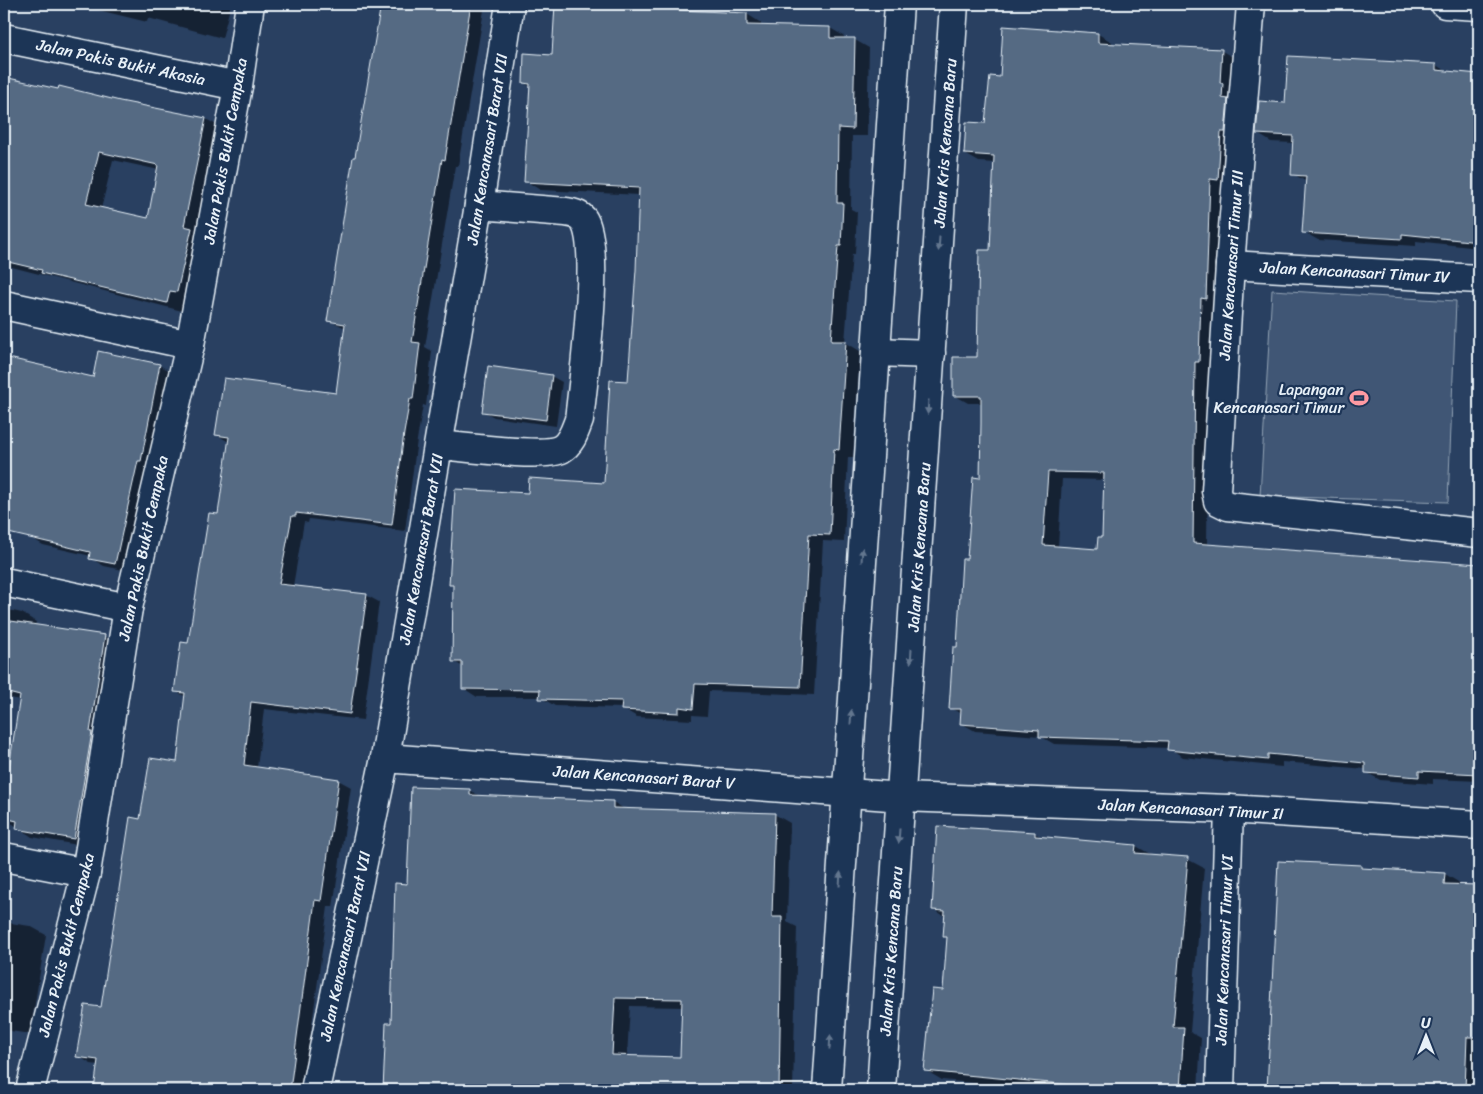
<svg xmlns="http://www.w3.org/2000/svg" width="1483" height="1094" font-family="Sriracha,sans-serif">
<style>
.garden{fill:#415774;stroke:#94a4b6}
.shadow{fill:#0007;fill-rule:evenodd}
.building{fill:#556a83;stroke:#e8f1f8;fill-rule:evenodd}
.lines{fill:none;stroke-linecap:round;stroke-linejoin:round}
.minor-casing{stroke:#e8f1f8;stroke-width:31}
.minor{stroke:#1d3557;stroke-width:28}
.oneway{fill:#64778f}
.labels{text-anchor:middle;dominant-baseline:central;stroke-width:4.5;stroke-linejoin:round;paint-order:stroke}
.street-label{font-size:16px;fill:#e8f1f8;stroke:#1d3557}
.poi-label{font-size:16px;fill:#e8f1f8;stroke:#1d3557;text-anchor:end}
</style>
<rect width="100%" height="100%" fill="#294061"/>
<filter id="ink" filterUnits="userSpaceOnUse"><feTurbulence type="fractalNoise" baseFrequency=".02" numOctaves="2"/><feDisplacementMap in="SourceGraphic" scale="10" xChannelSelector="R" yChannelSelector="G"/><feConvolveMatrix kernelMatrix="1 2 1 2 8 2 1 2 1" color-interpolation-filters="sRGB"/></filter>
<g filter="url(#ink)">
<path class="garden" d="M 1272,290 L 1456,301 L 1448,502 L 1260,496 Z"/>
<g class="shadow">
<path d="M 74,4 L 231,4 L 222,38 L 148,18 L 147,22 Z"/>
<path d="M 383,4 L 485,4 L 458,166 L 455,166 L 425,347 L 432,351 L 426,406 L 423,405 L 417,440 L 405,531 L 309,519 L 308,523 L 304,522 L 293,586 L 366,595 L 379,602 L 363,720 L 264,709 L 257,768 L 338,780 L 351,787 L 333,907 L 328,907 L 303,1090 L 95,1090 L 99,1065 L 91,1064 L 78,1056 L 102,1009 L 141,820 L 179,764 L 186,697 L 175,691 L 189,644 L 219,516 L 229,442 L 217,435 L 337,395 L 346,328 L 328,320 Z"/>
<path d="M 556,4 L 678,7 L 686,12 L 747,14 L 761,23 L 761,26 L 830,28 L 844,36 L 844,39 L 855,40 L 869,48 L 867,136 L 852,136 L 851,209 L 857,212 L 855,254 L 852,254 L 845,342 L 860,351 L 853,457 L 848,457 L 844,542 L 823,541 L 814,695 L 709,691 L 707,716 L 692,715 L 692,720 L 637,717 L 622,708 L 555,706 L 540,697 L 477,697 L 463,688 L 463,667 L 453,661 L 454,587 L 450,584 L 530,495 L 606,485 L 629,382 L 640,195 L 540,190 L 526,181 L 531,87 L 524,83 L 553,56 Z"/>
<path d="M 1098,34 L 1112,42 L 1112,45 L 1222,51 L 1236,59 L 1212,370 L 1209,370 L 1207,545 L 1408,561 L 1479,565 L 1479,781 L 1433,779 L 1433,784 L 1380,780 L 1366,772 L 1366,769 L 1282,762 L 1282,767 L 1183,757 L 1169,748 L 1054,744 L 1040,736 L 975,731 L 961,723 L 962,714 L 950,708 L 968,561 L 981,479 L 982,403 L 968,403 L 954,395 L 978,358 L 991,251 L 995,163 L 979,162 L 965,154 L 987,125 L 1001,78 ZM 1062,479 L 1105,480 L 1103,538 L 1099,550 L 1058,547 Z"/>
<path d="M 1436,65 L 1449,73 L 1479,75 L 1479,248 L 1416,241 L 1416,246 L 1318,240 L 1304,232 L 1307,182 L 1293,174 L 1294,143 L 1271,142 L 1258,134 L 1286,104 Z"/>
<path d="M 4,78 L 206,119 L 220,127 L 192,300 L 185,298 L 182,311 L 4,265 ZM 113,160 L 159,170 L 149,219 L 101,209 Z"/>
<path d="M 4,357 L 94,378 L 159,365 L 172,372 L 128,571 L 104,566 L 90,558 L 91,556 L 43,545 L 30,537 L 31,534 L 4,528 Z"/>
<path d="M 551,376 L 562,382 L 556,426 L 494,417 L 483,411 Z"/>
<path d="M 4,609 L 22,613 L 36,622 L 35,626 L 104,636 L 119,645 L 89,847 L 32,837 L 4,818 L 20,700 L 4,697 Z"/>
<path d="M 469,790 L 480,796 L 613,802 L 626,810 L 774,814 L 790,823 L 787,922 L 797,927 L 793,1090 L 384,1090 L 387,1024 L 393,1024 L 408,885 ZM 630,1006 L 683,1007 L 681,1058 L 627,1057 Z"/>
<path d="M 1035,833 L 1043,838 L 1136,846 L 1152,855 L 1187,859 L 1204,868 L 1190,1032 L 1201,1038 L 1198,1090 L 1043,1090 L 942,1080 L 925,1070 L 944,991 L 949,938 L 944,936 L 946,917 L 933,909 Z"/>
<path d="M 1279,862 L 1360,866 L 1366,869 L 1445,874 L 1460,883 L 1460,886 L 1479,887 L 1479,1090 L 1268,1090 Z"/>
<path d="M 4,922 L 30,926 L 46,935 L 30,1034 L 4,1030 Z"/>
</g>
<g class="building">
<path d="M 381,4 L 471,4 L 445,160 L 442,159 L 412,342 L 420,343 L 413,399 L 410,399 L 404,433 L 392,525 L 296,513 L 296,516 L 292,516 L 279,584 L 367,594 L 350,714 L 251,702 L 244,765 L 339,779 L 321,901 L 315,900 L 290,1090 L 94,1090 L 98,1060 L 76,1057 L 85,1005 L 101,1007 L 130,817 L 140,819 L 150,758 L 177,762 L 185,693 L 174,692 L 181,642 L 188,643 L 209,513 L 218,514 L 229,437 L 215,435 L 224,378 L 336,393 L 345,324 L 327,321 L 353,157 L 355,157 Z"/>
<path d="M 555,4 L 646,4 L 679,6 L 678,10 L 747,13 L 747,25 L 830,27 L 830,38 L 855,38 L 853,129 L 838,128 L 837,203 L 843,203 L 841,246 L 838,246 L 831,341 L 846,341 L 839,450 L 834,449 L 830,535 L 809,534 L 800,687 L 695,684 L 693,709 L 679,707 L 679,713 L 621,710 L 622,701 L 539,699 L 540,690 L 462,689 L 462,662 L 452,662 L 453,585 L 449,585 L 455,489 L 528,493 L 529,478 L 604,483 L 610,380 L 628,381 L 636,270 L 639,188 L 524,182 L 530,84 L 523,83 L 524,53 L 552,55 Z"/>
<path d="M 1003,26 L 1098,33 L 1098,43 L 1222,49 L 1220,83 L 1223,83 L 1222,98 L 1228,99 L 1225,132 L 1221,132 L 1218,180 L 1210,179 L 1206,299 L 1201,298 L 1199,362 L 1195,362 L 1193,543 L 1479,564 L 1479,774 L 1419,771 L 1419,777 L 1365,773 L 1365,763 L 1268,754 L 1268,760 L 1167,750 L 1168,741 L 1039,737 L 1039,730 L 960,724 L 961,709 L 949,709 L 953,647 L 957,647 L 962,559 L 967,559 L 973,477 L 980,478 L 981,424 L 981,396 L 953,396 L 953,357 L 977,357 L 979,250 L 990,250 L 994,156 L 964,154 L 966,122 L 985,123 L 990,76 L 1000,77 ZM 1048,472 L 1104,473 L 1102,537 L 1098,537 L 1097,549 L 1043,545 Z"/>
<path d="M 1288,56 L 1436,64 L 1436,70 L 1479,74 L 1479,242 L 1402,234 L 1402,239 L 1302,233 L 1306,176 L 1291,175 L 1293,136 L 1256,134 L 1259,101 L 1285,103 Z"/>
<path d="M 4,77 L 58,89 L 59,86 L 120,101 L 206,118 L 184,226 L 192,228 L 177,292 L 170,291 L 167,303 L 41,273 L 42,270 L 4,261 ZM 99,152 L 158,165 L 148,218 L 86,204 Z"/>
<path d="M 98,351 L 160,364 L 141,461 L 138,461 L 115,564 L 89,559 L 90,552 L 4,532 L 4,357 L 93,377 Z"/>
<path d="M 488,366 L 552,375 L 546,420 L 482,412 Z"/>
<path d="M 4,620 L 105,635 L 90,732 L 92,732 L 74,839 L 16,829 L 17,821 L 4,818 L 4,800 L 20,696 L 4,692 Z"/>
<path d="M 411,787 L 470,789 L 470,795 L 613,801 L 613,808 L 775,813 L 772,917 L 782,917 L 779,1090 L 601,1090 L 541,1087 L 541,1090 L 383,1090 L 386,1023 L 391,1023 L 395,883 L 407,884 ZM 615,998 L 682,999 L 680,1057 L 612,1055 Z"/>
<path d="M 937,826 L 1035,832 L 1035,836 L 1136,845 L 1135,853 L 1188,857 L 1173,1027 L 1184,1027 L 1180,1090 L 1092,1090 L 1092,1087 L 924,1071 L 932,989 L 943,990 L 947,937 L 943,937 L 945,911 L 932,910 Z"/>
<path d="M 1278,861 L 1361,865 L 1361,868 L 1445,873 L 1444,884 L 1479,885 L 1479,1037 L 1467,1037 L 1465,1090 L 1267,1090 Z"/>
</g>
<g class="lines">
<g class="minor-casing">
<g id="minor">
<path d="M 1251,4 L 1230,265 L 1216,491 L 1218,501 L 1228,506 L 1479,533"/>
<path d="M 1445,4 L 1479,6"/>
<path d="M 4,38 L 238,86"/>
<path d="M 1230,265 L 1479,279"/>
<path d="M 4,305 L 190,345"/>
<path d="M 876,352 L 931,354"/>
<path d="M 439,445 C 462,447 545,458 561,449 C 572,443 575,430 579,420 C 583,383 602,245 583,219 C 579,214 572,213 566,212 L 479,205"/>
<path d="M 4,582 L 128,608"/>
<path d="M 385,758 L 902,797 L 1229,809 L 1479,825"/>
<path d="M 4,857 L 86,873"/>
<path d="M 30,1090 L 86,873 L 128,608 L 190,345 L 238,86 L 250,4"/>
<path d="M 315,1090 L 385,758 L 479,205 L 510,4"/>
<path d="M 827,1090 L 899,4"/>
<path d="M 881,1090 L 954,4"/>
<path d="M 1220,1090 L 1229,809"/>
</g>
</g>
<use href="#minor" class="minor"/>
</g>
<defs><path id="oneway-solid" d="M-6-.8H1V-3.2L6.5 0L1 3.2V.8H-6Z" transform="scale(1.25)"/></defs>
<g class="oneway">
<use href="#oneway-solid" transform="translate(939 244) rotate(94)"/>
<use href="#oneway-solid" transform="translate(928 407) rotate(94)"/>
<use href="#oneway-solid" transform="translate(862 555) rotate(-86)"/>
<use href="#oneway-solid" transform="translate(911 656) rotate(94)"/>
<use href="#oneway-solid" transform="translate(851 717) rotate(-86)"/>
<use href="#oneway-solid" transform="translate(899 836) rotate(94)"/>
<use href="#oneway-solid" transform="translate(840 879) rotate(-86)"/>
<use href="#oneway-solid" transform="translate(830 1042) rotate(-86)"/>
</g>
</g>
<defs>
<g id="stadium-bare" transform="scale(1.5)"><path d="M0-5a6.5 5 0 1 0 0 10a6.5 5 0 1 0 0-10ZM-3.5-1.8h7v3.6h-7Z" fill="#ff9aa2" stroke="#1d3557" stroke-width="2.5" paint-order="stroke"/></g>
</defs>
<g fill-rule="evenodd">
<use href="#stadium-bare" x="1359" y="398"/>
</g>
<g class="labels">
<g class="street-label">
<text transform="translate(121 62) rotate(12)">Jalan Pakis Bukit Akasia</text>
<text transform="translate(945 143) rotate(-86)">Jalan Kris Kencana Baru</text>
<text transform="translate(487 149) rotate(-81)">Jalan Kencanasari Barat VII</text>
<text transform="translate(225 151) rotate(-80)">Jalan Pakis Bukit Cempaka</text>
<text transform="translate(1231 265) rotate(-86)">Jalan Kencanasari Timur III</text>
<text transform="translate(1355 272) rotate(3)">Jalan Kencanasari Timur IV</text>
<text transform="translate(919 547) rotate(-86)">Jalan Kris Kencana Baru</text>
<text transform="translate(143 548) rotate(-78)">Jalan Pakis Bukit Cempaka</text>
<text transform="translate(421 549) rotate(-80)">Jalan Kencanasari Barat VII</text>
<text transform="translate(644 777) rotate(4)">Jalan Kencanasari Barat V</text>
<text transform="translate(1191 809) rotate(3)">Jalan Kencanasari Timur II</text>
<text transform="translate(66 945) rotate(-76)">Jalan Pakis Bukit Cempaka</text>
<text transform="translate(345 946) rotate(-78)">Jalan Kencanasari Barat VII</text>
<text transform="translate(1224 950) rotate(-88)">Jalan Kencanasari Timur VI</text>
<text transform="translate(891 951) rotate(-86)">Jalan Kris Kencana Baru</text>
</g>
<g class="poi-label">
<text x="1344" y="389">Lapangan<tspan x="1344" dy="18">Kencanasari Timur</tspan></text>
</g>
</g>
<rect width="1483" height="1094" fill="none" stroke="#1d3557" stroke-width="20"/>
<rect x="10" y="10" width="1463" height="1074" fill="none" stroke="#e8f1f8" stroke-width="2" filter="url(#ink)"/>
<g transform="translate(1426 1036)" stroke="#1d3557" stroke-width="4" paint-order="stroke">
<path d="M0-4L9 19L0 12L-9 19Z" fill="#e8f1f8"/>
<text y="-8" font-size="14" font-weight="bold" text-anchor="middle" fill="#e8f1f8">U</text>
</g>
</svg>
